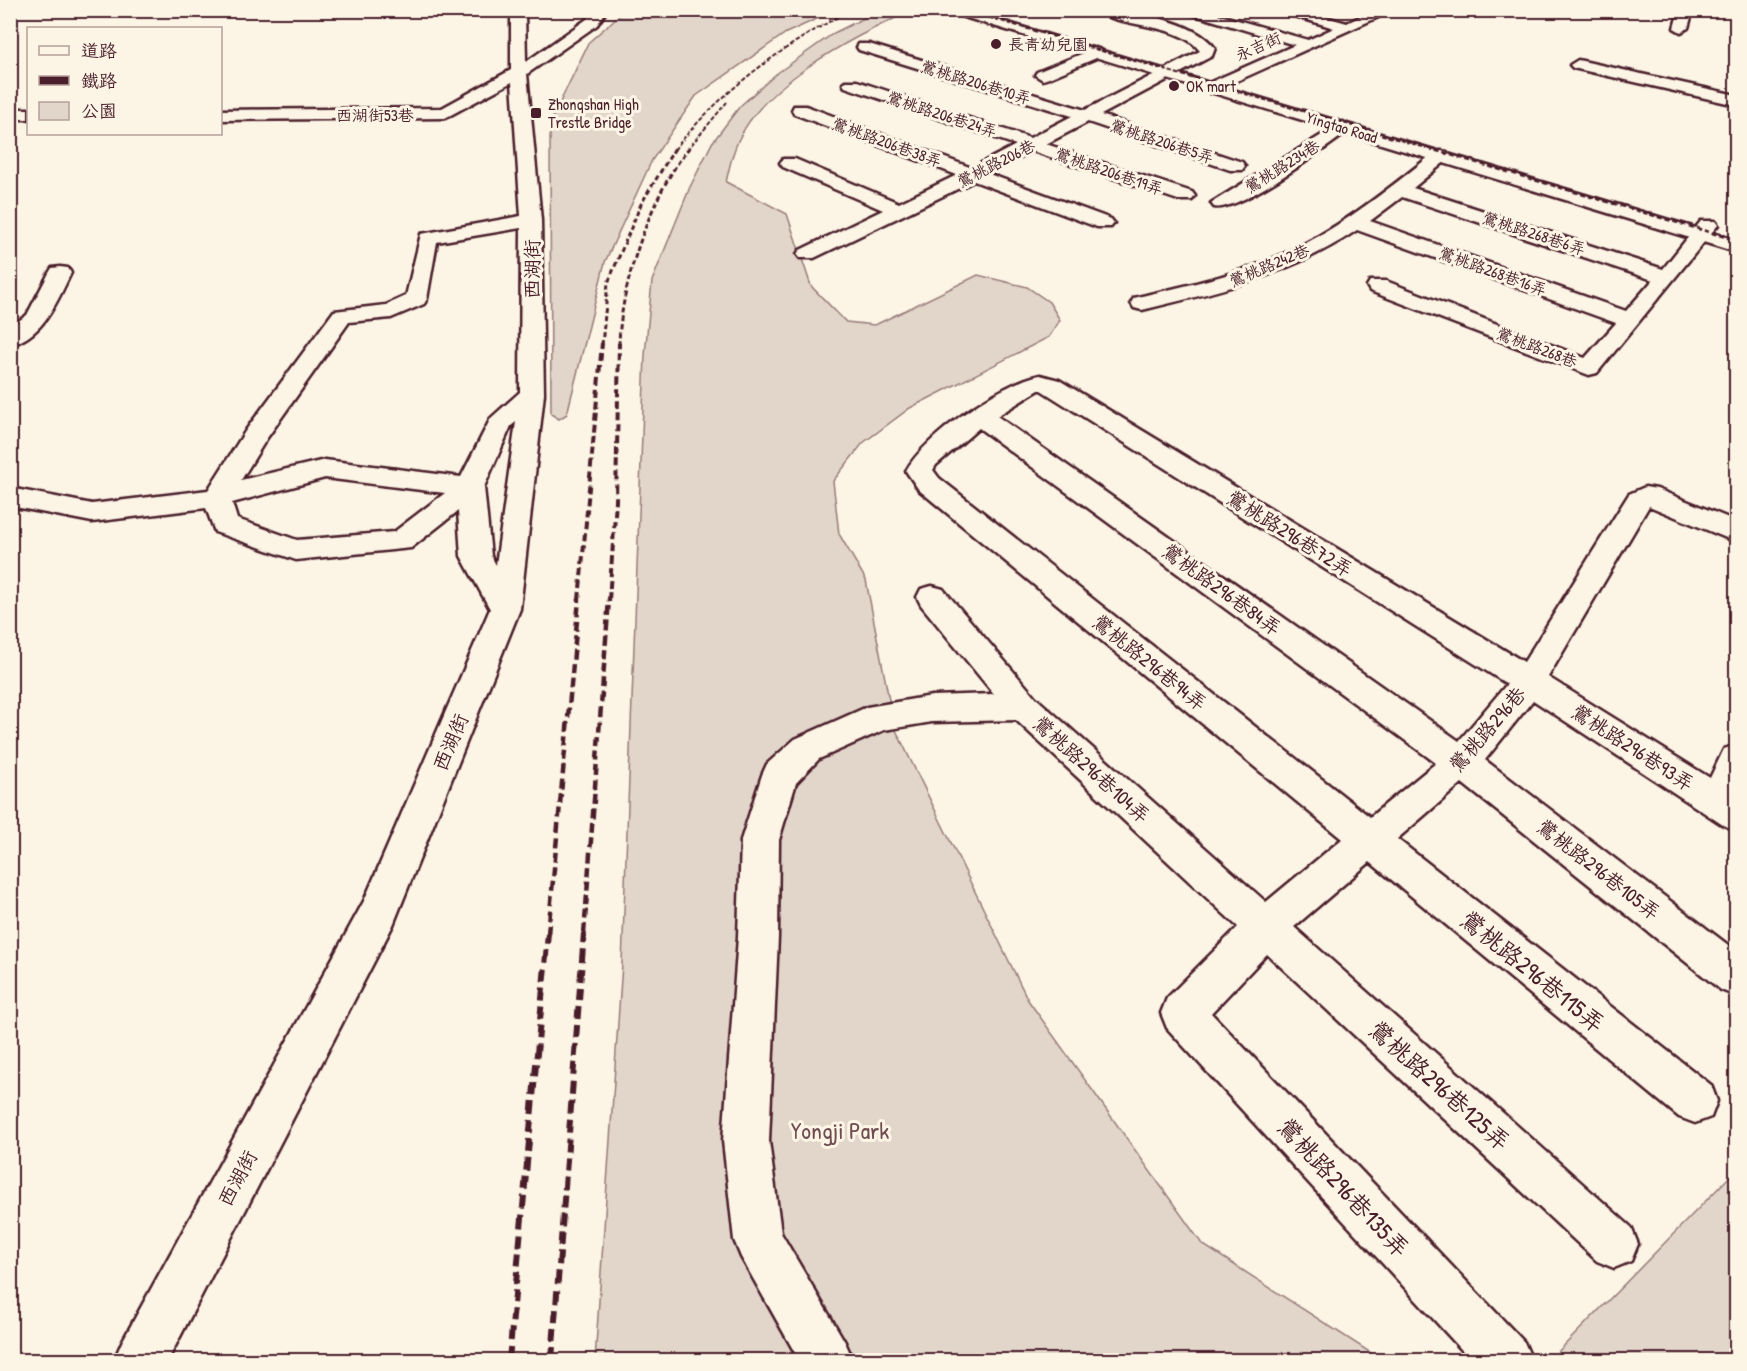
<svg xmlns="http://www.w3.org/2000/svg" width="1747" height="1371" font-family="'Patrick Hand','LXGW WenKai TC',sans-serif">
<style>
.green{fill:#e2d5ca;stroke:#967a7a;stroke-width:1.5}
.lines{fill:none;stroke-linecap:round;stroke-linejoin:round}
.minor-casing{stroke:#4a1f2b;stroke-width:5}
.major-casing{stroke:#4a1f2b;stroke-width:5}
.minor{fill:#fcf5e5;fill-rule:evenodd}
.major{fill:#fcf5e5;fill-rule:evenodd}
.rail-far4{stroke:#4a1f2b;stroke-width:2;stroke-dasharray:4.5 2;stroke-linecap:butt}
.rail-far3{stroke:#4a1f2b;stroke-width:3;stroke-dasharray:5 3;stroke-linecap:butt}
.rail-far2{stroke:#4a1f2b;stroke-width:4;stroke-dasharray:8 4;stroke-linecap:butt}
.rail-far1{stroke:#4a1f2b;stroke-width:4.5;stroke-dasharray:10 4.5;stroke-linecap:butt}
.rail{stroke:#4a1f2b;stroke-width:6;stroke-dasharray:13 6;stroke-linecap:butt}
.poi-dot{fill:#4a1f2b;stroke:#fcf5e5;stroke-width:2}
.labels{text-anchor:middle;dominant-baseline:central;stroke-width:6;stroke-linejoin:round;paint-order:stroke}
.far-poi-label{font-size:16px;fill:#4a1f2b;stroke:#fcf5e5;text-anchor:start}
.far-street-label{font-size:16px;fill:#4a1f2b;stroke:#fcf5e5}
.street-label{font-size:20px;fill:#4a1f2b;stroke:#fcf5e5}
.near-street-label{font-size:24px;fill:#4a1f2b;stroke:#fcf5e5}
.near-park-label{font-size:24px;fill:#704c53;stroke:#fcf5e5}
</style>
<rect width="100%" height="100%" fill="#fcf5e5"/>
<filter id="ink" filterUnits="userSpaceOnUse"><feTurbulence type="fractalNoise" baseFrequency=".0167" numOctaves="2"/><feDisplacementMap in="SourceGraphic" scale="12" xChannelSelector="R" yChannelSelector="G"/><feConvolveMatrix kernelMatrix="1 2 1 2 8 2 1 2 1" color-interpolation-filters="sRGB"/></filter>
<g filter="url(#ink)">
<g class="green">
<path d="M 624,11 L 834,11 L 786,33 L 696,96 L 652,160 L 605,262 L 567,414 L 559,419 L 551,414 L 550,123 L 589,42 Z"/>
<path d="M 878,11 L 911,11 C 854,36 759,85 736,146 C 731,158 729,170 726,182 L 787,214 L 811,286 L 846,322 L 875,325 L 978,275 L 1027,287 L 1049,302 L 1060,320 L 1049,337 L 910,408 L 863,443 L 833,481 L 839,534 L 866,580 L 894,726 L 1028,1000 L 1202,1244 L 1382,1360 L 595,1360 L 622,964 L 645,355 L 652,281 L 690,187 L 712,143 L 740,106 L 776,74 L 834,33 Z"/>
<path d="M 1736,1170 L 1736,1360 L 1550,1360 Z"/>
</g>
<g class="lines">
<g class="minor-casing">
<g id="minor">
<path d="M 511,10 L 525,10 L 526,62 L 587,19 L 593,10 L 607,10 L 597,25 L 527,74 L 541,220 L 544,394 L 520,609 L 393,925 L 168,1360 L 114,1360 L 122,1342 L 364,901 L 490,609 L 461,556 L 458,511 L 411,548 L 296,560 L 215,532 L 206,508 L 92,522 L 10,506 L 10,488 L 92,504 L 208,490 L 246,430 L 334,311 L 386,305 L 406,296 L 421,234 L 521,216 L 512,82 L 445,118 L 220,120 L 220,110 L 442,108 L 511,70 ZM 521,228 L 520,392 L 491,418 L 461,477 L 325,460 L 241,480 L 267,438 L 349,322 L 391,318 L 424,304 L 427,299 L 437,242 ZM 516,422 L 496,565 L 491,556 L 484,487 L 511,426 ZM 325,478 L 445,493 L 394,532 L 297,540 L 237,519 L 232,503 Z"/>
<path d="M 1096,10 C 1130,10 1194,20 1215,48 L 1212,56 L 1101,115 L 1242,162 L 1245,166 L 1242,170 L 1230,170 L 1088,122 L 1046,144 L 1192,192 L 1195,196 L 1192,200 L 1178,200 L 1032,151 L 989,174 L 1111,219 L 1114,223 L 1111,227 L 1097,227 L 974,181 L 814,258 L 800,258 L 797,254 L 800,250 L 883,210 L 783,167 L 780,163 L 783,159 L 795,159 L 899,203 L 957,175 L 794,114 L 792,110 L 794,106 L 806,106 L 972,168 L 1016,145 L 845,87 L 843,84 L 845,81 L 857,81 L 1030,138 L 1072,116 L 859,50 L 857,47 L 859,44 L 869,44 L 1085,110 L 1200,51 C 1180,22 1117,28 1096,10 Z"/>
<path d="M 1178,10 L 1202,10 L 1308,40 L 1334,28 L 1275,10 L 1300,10 L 1347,23 L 1374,10 L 1394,10 L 1210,93 L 1202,88 L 1204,85 L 1295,45 Z"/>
<path d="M 1679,10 L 1693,10 L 1688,28 L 1681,32 L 1674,28 Z"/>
<path d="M 1096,48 L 1101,50 L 1104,53 L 1101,56 L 1049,78 L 1043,80 L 1035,75 L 1037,72 Z"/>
<path d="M 1578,60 L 1736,95 L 1736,105 L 1573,68 L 1570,65 Z"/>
<rect x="10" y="109" width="18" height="10"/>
<path d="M 1343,122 L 1352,127 L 1349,131 C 1326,147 1239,213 1214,207 L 1211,203 Z"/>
<path d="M 1441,151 L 1447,152 L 1450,156 L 1447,160 L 1413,188 L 1663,269 L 1701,221 L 1715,221 L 1718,225 L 1597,373 L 1589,375 L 1370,291 L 1367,286 L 1370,281 L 1386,281 L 1585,358 L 1616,323 L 1357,230 C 1292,274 1218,292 1142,310 L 1134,308 L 1131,303 L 1134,298 C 1183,286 1233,276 1279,256 C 1337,231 1386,191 1435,152 ZM 1402,197 L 1653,280 L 1626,311 L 1370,221 Z"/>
<path d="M 60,267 L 68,268 L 71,273 C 57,301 44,336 10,345 L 10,327 L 27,315 L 49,273 L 52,268 Z"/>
<path d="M 1040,375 L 1059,380 L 1524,662 L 1629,494 L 1645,487 L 1657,489 L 1736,521 L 1736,542 L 1649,506 L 1548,677 L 1710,778 L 1724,749 L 1736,745 L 1736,830 L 1723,825 L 1533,700 L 1485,760 L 1736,951 L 1736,996 L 1721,990 L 1462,783 L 1397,839 L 1711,1085 L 1717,1101 L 1711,1117 L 1695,1123 L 1679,1117 L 1370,862 L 1294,927 L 1631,1227 L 1638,1244 L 1631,1261 L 1614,1268 L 1597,1261 L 1267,954 L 1211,1013 L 1524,1342 L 1532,1360 L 1471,1360 L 1167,1028 L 1161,1013 L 1167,998 L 1238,927 L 1016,720 L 932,722 L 884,730 L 819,759 L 796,783 L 779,840 L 778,937 L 769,1141 L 781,1233 L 845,1342 L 853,1360 L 799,1360 L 741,1257 L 734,1240 L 723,1141 L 738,937 L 741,840 L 762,775 L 767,764 L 795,739 L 867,707 L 932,696 L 994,694 L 921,605 L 917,597 L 921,589 L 932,586 L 943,589 L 1036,698 L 1266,902 L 1342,839 L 919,490 L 906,471 C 925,436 1001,383 1040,375 ZM 1039,390 L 1041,390 L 1507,684 L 1459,741 L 997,416 ZM 979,428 L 1436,763 L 1370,817 L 939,478 L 933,470 L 936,465 Z"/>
</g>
</g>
<g class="major-casing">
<path id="major" d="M 941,10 L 965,10 L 1736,240 L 1736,252 Z"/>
</g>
<use href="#minor" class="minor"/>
<use href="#major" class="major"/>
<g class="rail-far4">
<path d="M 964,10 L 1433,150"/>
<path d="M 674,150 C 723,89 782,46 851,10"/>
<path d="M 687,150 L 727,102"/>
</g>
<g class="rail-far3">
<path d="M 1428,148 L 1736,240"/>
<path d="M 602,345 L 608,283 L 641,204 L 675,148"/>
<path d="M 619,345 C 620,286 651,194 689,148"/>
</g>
<g class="rail-far2">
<path d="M 579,600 L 602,343"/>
<path d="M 609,600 L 616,501 L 619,343"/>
</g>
<g class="rail-far1">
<path d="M 548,934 L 579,599"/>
<path d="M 584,934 L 609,599"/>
</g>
<g class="rail">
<path d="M 509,1360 L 548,933"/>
<path d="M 552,1360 L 584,933"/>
</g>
</g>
</g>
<g class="poi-dot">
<circle cx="996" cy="44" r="6"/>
<circle cx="1174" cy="86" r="6"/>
<rect x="530" y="107" width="12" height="12" rx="3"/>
</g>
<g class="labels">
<g class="far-poi-label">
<text x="1008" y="44">長青幼兒園</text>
<text x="1186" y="86">OK mart</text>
<text x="548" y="104">Zhongshan High<tspan x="548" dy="18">Trestle Bridge</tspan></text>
</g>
<g class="far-street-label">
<text transform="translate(1258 46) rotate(-24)">永吉街</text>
<text transform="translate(976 82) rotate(17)">鶯桃路206巷10弄</text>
<text transform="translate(942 114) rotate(18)">鶯桃路206巷24弄</text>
<text x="375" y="115">西湖街53巷</text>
<text transform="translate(1342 127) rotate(17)">Yingtao Road</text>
<text transform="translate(1162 141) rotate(18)">鶯桃路206巷5弄</text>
<text transform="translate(887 142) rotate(20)">鶯桃路206巷38弄</text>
<text transform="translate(996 163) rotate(-27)">鶯桃路206巷</text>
<text transform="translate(1282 166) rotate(-32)">鶯桃路234巷</text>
<text transform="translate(1109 171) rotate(19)">鶯桃路206巷19弄</text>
<text transform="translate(1534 233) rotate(18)">鶯桃路268巷6弄</text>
<text transform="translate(1269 265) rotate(-23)">鶯桃路242巷</text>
<text transform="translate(1493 271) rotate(20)">鶯桃路268巷16弄</text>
<text transform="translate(1537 347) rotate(21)">鶯桃路268巷</text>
</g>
<g class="street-label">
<text transform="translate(531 269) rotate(-90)">西湖街</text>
<text transform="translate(1290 533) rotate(32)">鶯桃路296巷72弄</text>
<text transform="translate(1222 589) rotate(36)">鶯桃路296巷84弄</text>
<text transform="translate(1150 662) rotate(39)">鶯桃路296巷94弄</text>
<text transform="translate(1487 729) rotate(-49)">鶯桃路296巷</text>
<text transform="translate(450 742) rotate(-67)">西湖街</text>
<text transform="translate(1633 747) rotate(33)">鶯桃路296巷93弄</text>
<text transform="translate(1092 769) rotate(42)">鶯桃路296巷104弄</text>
<text transform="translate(1599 869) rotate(38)">鶯桃路296巷105弄</text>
<text transform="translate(237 1178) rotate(-62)">西湖街</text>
</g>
<g class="near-street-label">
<text transform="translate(1533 971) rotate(39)">鶯桃路296巷115弄</text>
<text transform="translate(1440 1085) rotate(42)">鶯桃路296巷125弄</text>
<text transform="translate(1344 1187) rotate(47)">鶯桃路296巷135弄</text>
</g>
<g class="near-park-label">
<text x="840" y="1130">Yongji Park</text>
</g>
</g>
<rect width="1747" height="1371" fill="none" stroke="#fcf5e5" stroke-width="36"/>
<rect x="18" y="18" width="1711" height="1335" fill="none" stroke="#4a1f2b" stroke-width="2" filter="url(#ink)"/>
<rect x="27" y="27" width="195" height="108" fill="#fcf5e5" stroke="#b59f9b" stroke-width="1.5"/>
<rect x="39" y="46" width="30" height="9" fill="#fcf5e5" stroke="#b59f9b" stroke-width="1.5"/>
<text x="81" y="57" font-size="18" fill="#4a1f2b">道路</text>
<rect x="39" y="76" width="30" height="9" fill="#4a1f2b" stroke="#b59f9b" stroke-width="1.5"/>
<text x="81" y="87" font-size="18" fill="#4a1f2b">鐵路</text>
<rect x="39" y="102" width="30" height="18" fill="#e2d5ca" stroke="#b59f9b" stroke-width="1.5"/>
<text x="81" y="117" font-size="18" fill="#4a1f2b">公園</text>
</svg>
